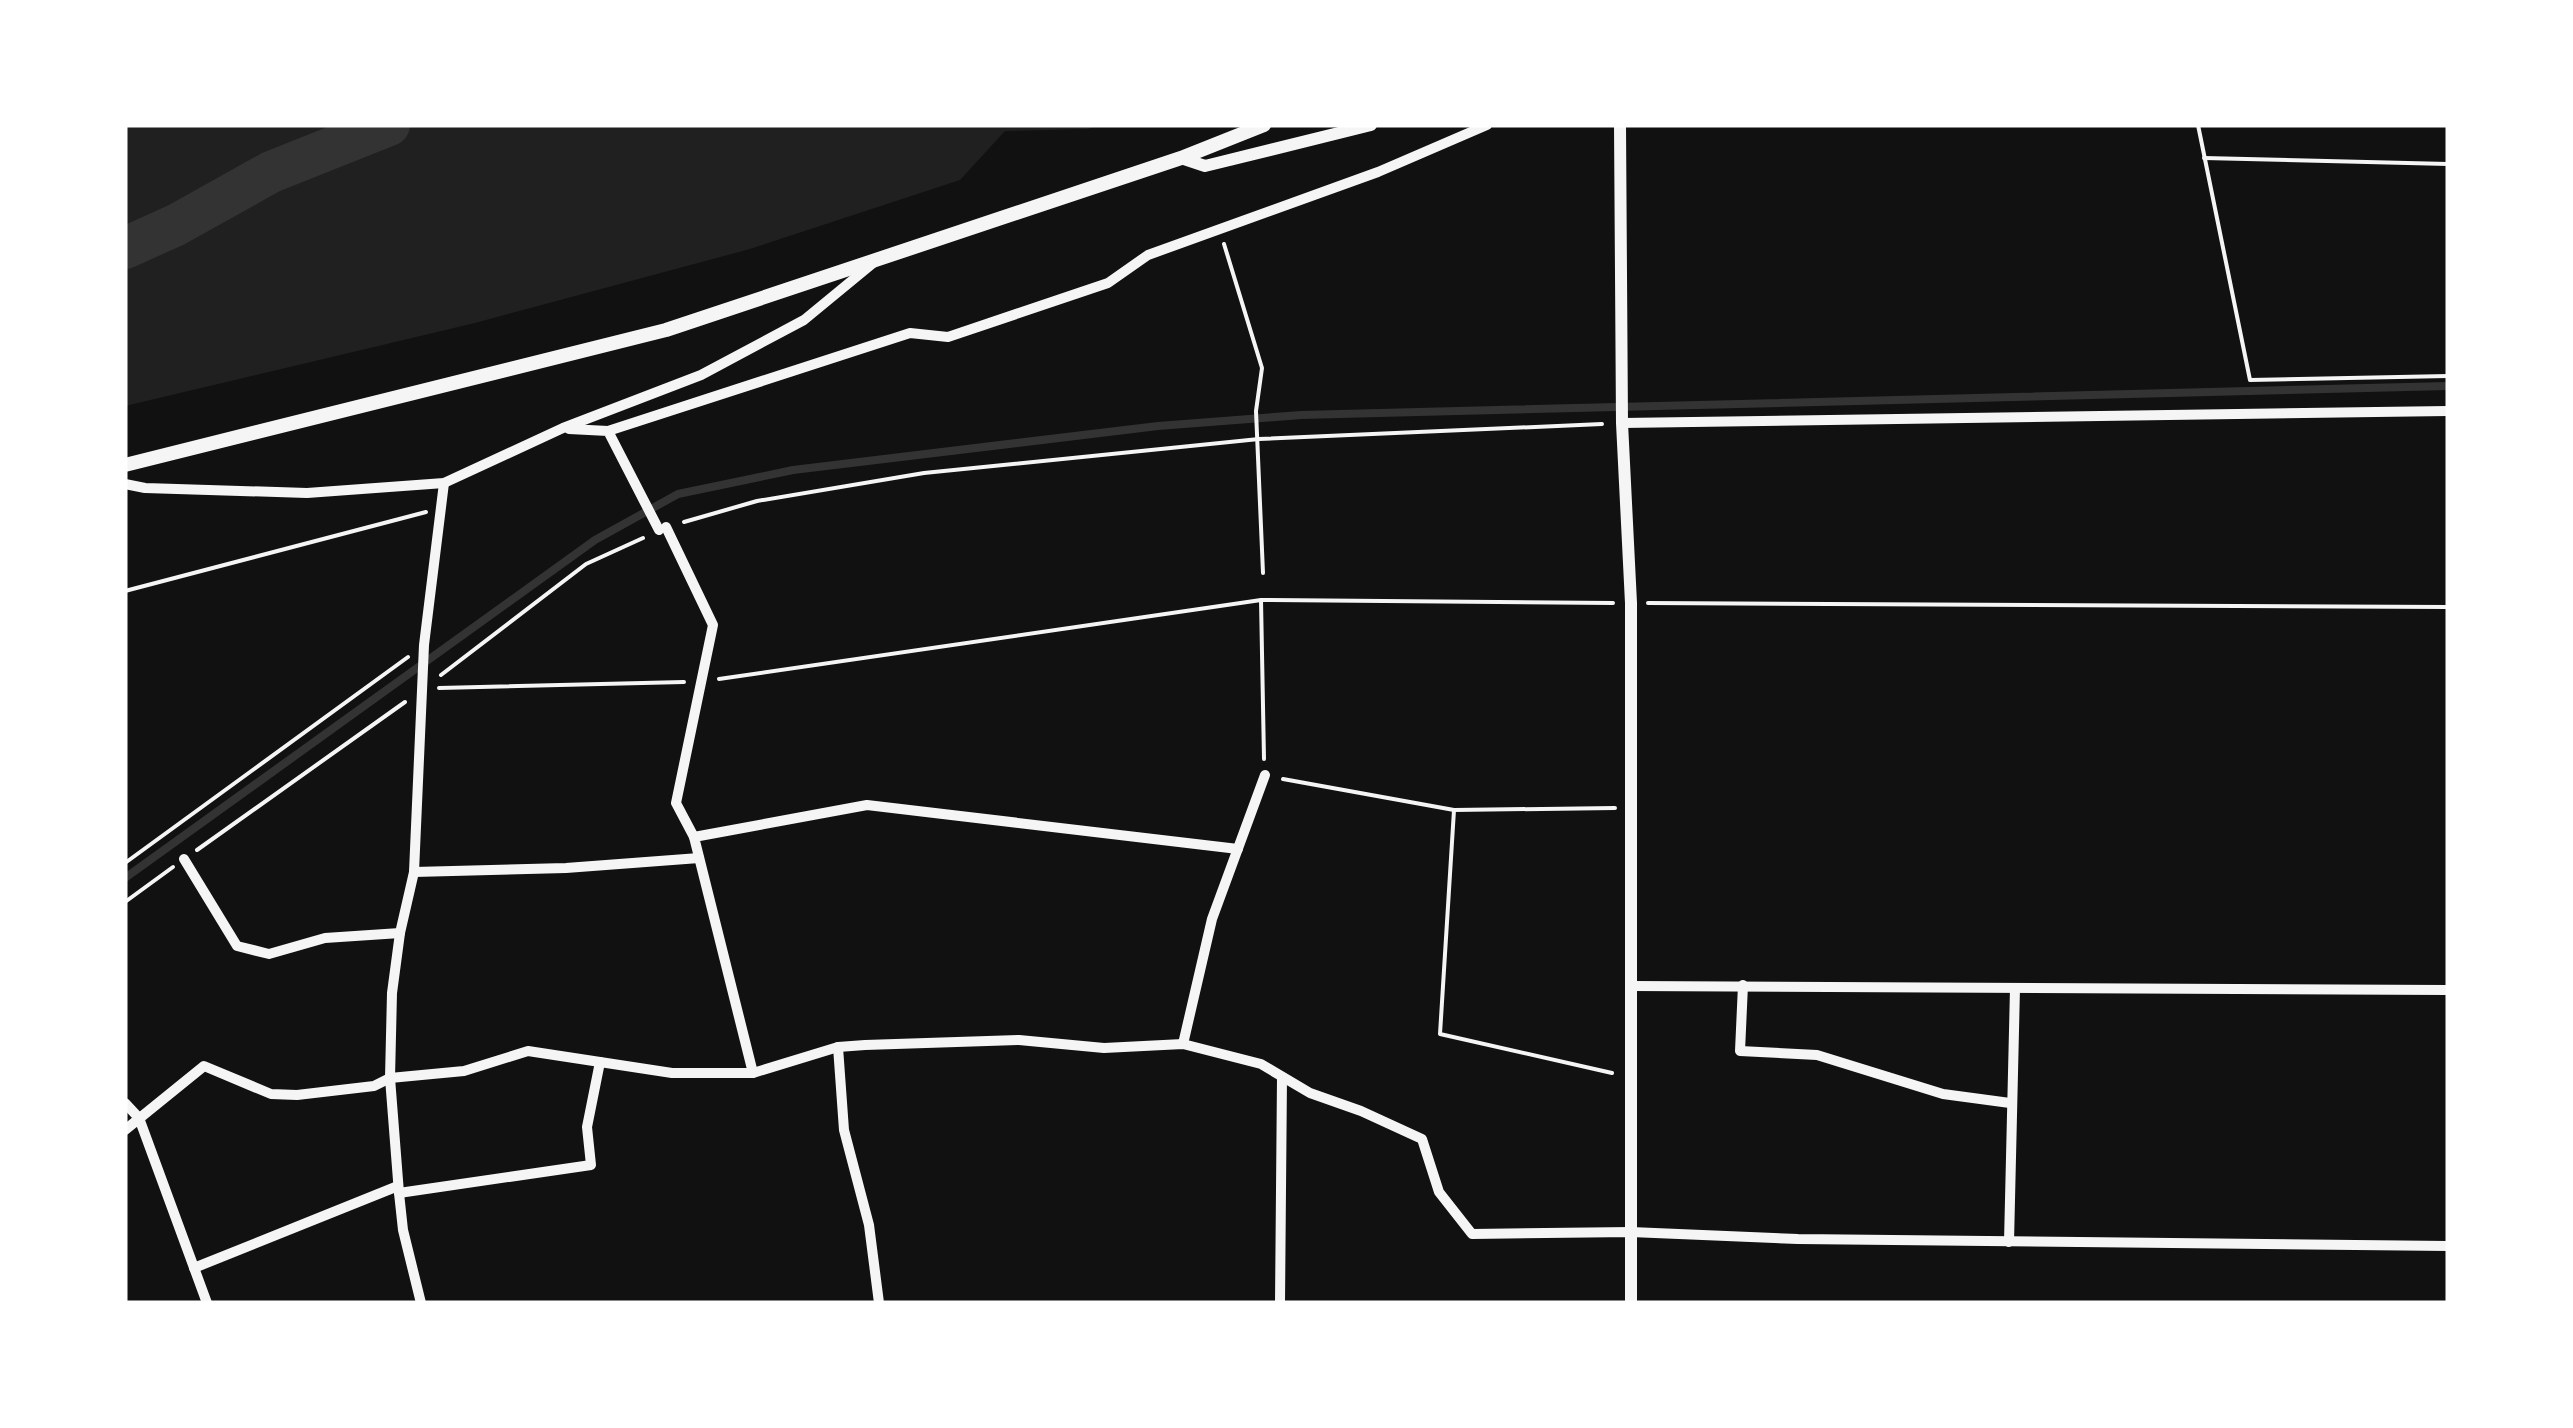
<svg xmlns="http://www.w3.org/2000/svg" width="2573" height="1428" font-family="'Asap Condensed',sans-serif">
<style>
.green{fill:#202020}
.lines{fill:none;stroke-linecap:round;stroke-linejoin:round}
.stream{stroke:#333;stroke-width:8}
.river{stroke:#333;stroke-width:42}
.path{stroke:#f5f5f5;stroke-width:4}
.minor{stroke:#f5f5f5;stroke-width:10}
.tertiary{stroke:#f5f5f5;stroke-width:12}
.secondary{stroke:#f5f5f5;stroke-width:14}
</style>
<rect width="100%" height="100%" fill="#111"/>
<path class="green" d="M 125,125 L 1100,125 L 1088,129 L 1005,131 L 960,180 L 750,249 L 475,323 L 125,406 Z"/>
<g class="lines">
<path class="stream" d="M 125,878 L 595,540 L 678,494 L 793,470 L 1158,426 L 1301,415 L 2448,386"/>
<path class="river" d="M 125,248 L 176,225 L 271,172 L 389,125"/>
<g class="path">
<path d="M 2198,125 L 2250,380 L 2448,376"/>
<path d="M 2204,158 L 2448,164"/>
<path d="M 1224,244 L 1262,368 L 1256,411 L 1263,573"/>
<path d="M 684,522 L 757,501 L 924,473 L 1259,439 L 1602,424"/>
<path d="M 125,591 L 426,512"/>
<path d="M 1261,600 L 1264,759"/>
<path d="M 1648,603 L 2448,607"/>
<path d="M 441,675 L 586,564 L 643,538"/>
<path d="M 719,679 L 1261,600 L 1613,603"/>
<path d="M 439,688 L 684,682"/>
<path d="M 1283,779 L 1454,810 L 1615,808"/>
<path d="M 1454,810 L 1440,1034 L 1612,1073"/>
<path d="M 197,850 L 405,702"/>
<path d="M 125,863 L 408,657"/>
<path d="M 125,902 L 173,867"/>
</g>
<g class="minor">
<path d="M 1622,423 L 2448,411"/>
<path d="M 569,429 L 608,431 L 659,530"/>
<path d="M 608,431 L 910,333 L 948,337 L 1108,283 L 1148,255 L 1378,172 L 1487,125"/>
<path d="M 125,484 L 145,488 L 307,493 L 444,483 L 563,428 L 701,375 L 804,320 L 872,264"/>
<path d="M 666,527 L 713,625 L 676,803 L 694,837"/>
<path d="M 184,859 L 237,946 L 269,954 L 325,938 L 400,933"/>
<path d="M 414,872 L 566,868 L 699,858"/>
<path d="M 1743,985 L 1740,1051 L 1817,1055 L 1943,1094 L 2010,1103"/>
<path d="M 1632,986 L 2448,990"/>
<path d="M 1183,1044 L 1212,919 L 1265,775"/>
<path d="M 838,1047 L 844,1130 L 869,1225 L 879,1303"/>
<path d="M 753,1073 L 694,837 L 867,805 L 1238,849"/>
<path d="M 125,1103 L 139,1118 L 207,1303"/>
<path d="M 125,1130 L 204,1066 L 271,1094 L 297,1095 L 374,1086 L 390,1078 L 464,1071 L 528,1051 L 672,1073 L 753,1073 L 838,1047 L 865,1045 L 1019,1040 L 1104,1048 L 1183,1044 L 1261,1064 L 1310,1093 L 1361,1111 L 1422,1139 L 1439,1192 L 1472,1234 L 1631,1232 L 1798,1239 L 2448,1246"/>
<path d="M 399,1193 L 591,1165 L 587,1127 L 600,1062"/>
<path d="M 2009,1242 L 2015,988"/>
<path d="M 194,1268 L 398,1186"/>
<path d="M 421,1303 L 403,1230 L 399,1193 L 390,1078 L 392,993 L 400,933 L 414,872 L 424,645 L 444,483"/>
<path d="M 1280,1303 L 1282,1077"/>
</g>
<g class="tertiary">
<path d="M 1620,125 L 1622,423 L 1631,603 L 1631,1303"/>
<path d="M 1181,158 L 1205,166 L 1371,125"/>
</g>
<path class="secondary" d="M 125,465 L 666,330 L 1181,158 L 1264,125"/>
</g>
<rect width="2573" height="1428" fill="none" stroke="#ffffff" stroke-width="255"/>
</svg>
